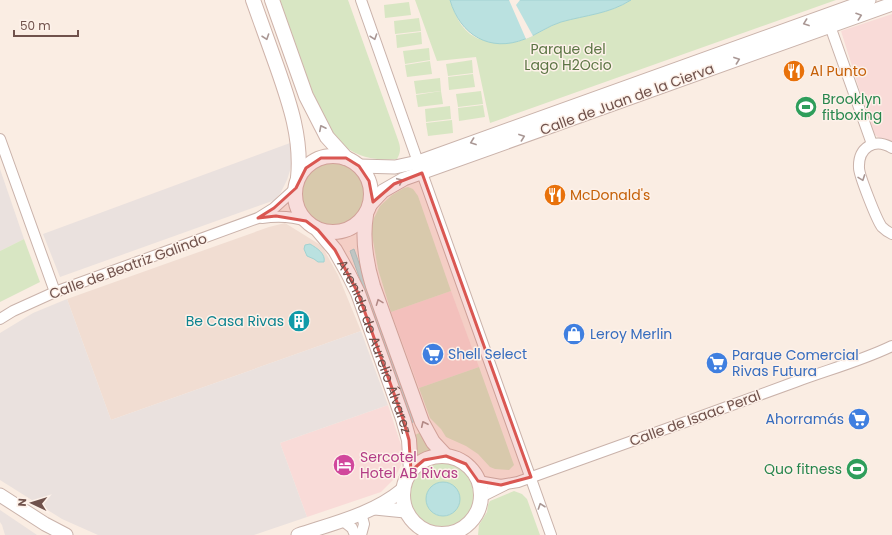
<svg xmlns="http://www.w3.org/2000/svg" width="892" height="535" font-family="Poppins,sans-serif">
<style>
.residential{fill:#f1ddd2}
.commercial{fill:#f9dbd8}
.industrial{fill:#eae1de}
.green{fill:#d8e6c3;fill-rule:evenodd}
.water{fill:#bae1e0;stroke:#a1d2d1}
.pier{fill:#faede3}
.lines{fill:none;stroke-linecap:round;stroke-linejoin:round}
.minor-casing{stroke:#cab3ab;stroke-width:12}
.tertiary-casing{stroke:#cab3ab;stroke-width:15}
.secondary-casing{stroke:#cfb4ab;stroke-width:16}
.minor{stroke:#fff;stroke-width:10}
.tertiary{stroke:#fff;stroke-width:13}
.secondary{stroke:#fff;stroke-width:14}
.oneway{stroke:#a99794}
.marked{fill:#da5752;fill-opacity:0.2;stroke:#da5752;stroke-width:3;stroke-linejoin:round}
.labels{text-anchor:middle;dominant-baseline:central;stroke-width:3;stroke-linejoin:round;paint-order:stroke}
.park-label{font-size:14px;fill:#5c7544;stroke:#fdf1e9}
.food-label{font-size:14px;fill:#c56008;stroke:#fdf1e9;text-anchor:start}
.street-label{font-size:14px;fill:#70524c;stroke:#fdf1e9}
.leisure-label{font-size:14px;fill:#27864d;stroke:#fdf1e9;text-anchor:start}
.culture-label{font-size:14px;fill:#0d838f;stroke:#fdf1e9;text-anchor:end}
.shop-label{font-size:14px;fill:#366cbe;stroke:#fdf1e9;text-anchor:start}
.hotel-label{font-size:14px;fill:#b23c85;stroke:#fdf1e9;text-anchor:start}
</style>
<rect width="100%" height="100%" fill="#faede3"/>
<path class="residential" d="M 285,223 L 322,246 L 338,275 L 361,331 L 111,420 L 67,299 L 269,227 Z"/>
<g class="commercial">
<path d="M 892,14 L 892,142 L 879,138 L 873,133 L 841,31 Z"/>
<path d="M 451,291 L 479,367 L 419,388 L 391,312 Z"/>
<path d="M 388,405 L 402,448 L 402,463 L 395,478 L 381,492 L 307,517 L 280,443 Z"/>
</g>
<g class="industrial">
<path d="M 290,143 L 292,164 L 287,180 L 281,192 L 275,200 L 60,277 L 43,234 Z"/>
<path d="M 0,169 L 24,239 L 0,251 Z"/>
<path d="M 67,299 L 111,420 L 361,331 L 388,405 L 280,443 L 307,517 L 254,535 L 98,535 L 62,519 L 0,480 L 0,333 L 33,313 Z"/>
<path d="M 0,510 L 37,535 L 5,535 L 2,525 L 0,522 Z"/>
</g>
<g class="green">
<path d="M 280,0 L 348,0 L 397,137 C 400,145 402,151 397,159 C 378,161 361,158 345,147 C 322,130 289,30 280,0 Z"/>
<path d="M 415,0 L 450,0 C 454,13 461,30 475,37 C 479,40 487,40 493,41 C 504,43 514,44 525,39 C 538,34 549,26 561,22 C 585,15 610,14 631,0 L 836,0 L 490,123 L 476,57 L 437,61 Z"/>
<path d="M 409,2 L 411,15 L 385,18 L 384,5 Z"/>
<path d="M 419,18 L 421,31 L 395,34 L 394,21 Z"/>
<path d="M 421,32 L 422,44 L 397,48 L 396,35 Z"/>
<path d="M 429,48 L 430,60 L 405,64 L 403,51 Z"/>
<path d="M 472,60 L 473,73 L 448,76 L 446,64 Z"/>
<path d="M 430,61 L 432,74 L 407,77 L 405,65 Z"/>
<path d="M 473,74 L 475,87 L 449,90 L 448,77 Z"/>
<path d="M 440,78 L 441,91 L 416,94 L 414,81 Z"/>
<path d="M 441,91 L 443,104 L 418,107 L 416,95 Z"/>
<path d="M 481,91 L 483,104 L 458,107 L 456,94 Z"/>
<path d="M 483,105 L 485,117 L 459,121 L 458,108 Z"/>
<path d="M 450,106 L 451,119 L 426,122 L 425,109 Z"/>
<path d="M 452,120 L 453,133 L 428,136 L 426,123 Z"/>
<circle cx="332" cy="195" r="32"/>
<path d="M 408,187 L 413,189 L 418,196 L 451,291 L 391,312 L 378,269 L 371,229 L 374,218 L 380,206 L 392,195 L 404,188 Z"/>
<path d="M 24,239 L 40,282 L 0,302 L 0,251 Z"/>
<path d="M 479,367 L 514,465 L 509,470 L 495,469 L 490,467 L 478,454 L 466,446 L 446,437 L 441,429 L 430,418 L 419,388 Z"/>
<path d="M 421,432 L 425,443 L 432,452 L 425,454 L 417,459 L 413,436 Z"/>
<path d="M 445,463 C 449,464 453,465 457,467 C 475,477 478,500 467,516 C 463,523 454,527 447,528 C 406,531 395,477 433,465 C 436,463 441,464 445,463 ZM 451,485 C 458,490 461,496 458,504 C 451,528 416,513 430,488 Z"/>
<path d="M 514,491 L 522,494 L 527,499 L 540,535 L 478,535 L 479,525 L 487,512 L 488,505 L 490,501 Z"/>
</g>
<g class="water">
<path d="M 450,0 L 631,0 C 609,14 586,15 561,22 C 548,26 538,34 525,39 C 490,53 460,35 450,0 Z"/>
<path d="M 310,244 C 317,248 326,254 324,262 L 318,262 L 314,259 L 307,256 L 304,249 L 305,245 Z"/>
<path d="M 354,249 L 415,421 L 411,423 L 350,251 Z"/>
<circle cx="443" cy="499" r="17"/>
</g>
<path class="pier" d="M 509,0 L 520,0 L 516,5 L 533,36 L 526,39 Z"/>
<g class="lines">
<g class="minor-casing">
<g id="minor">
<path d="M 361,0 L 418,162"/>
<path d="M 830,26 L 872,144"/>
<path d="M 0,139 L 55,292"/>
<path d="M 892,148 C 874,137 858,148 859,168 C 859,175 877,221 882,227 C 885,230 888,232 892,234"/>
<path d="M 422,173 L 551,535"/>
<path d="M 262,218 C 277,216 291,216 306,221"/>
<path d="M 0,319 L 13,311 L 55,292 L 258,218 L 274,208 L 296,188"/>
<path d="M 478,481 L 501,485 L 518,482 C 610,449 703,416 795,382 C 827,370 861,361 892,346"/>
<path d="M 481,497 L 505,485"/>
<path d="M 342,520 L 352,528 L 355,535"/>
<path d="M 361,535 L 364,524 L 361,513"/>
</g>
</g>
<g class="tertiary-casing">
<g id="tertiary">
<path d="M 359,166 L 395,167 L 418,162 L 869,0"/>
<path d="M 370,205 L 383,191 L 404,179 L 892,4"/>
<path d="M 0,495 L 45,524 L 66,535"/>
<path d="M 375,508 L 405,511"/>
<path d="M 298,535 C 334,523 373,514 402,490"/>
</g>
</g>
<g class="secondary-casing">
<g id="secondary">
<path d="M 253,0 C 261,22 269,45 277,67 C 290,104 302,139 298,178"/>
<path d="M 272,0 L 306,96 L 327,137 L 346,158"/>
<circle cx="333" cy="194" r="38"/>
<path d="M 366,215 C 362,239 366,263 373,286 L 422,422 L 433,442 L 446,456"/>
<path id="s1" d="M 318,230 L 335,250 L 348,273 L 358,293 L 403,419 L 409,440 L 411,471"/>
<circle cx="442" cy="495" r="39"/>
</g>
</g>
<use href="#minor" class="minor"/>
<use href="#tertiary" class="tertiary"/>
<use href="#secondary" class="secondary"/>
</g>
<defs><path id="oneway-chevron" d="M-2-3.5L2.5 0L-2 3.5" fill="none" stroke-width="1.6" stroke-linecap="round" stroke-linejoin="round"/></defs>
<g class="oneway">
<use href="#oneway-chevron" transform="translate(859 16) rotate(-19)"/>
<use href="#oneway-chevron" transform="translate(806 23) rotate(160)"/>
<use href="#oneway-chevron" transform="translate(266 37) rotate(71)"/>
<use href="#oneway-chevron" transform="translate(374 37) rotate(71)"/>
<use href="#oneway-chevron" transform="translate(737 60) rotate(-20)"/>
<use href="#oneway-chevron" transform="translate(322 128) rotate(-117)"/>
<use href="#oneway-chevron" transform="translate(522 137) rotate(-20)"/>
<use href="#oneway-chevron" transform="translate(473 142) rotate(160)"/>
<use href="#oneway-chevron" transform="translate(862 178) rotate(70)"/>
<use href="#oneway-chevron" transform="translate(400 181) rotate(-25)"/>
<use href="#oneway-chevron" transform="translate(379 302) rotate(-111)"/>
<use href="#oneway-chevron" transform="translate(424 424) rotate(-115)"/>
<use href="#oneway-chevron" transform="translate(541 506) rotate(-109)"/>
</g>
<path class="marked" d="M 321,158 L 346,158 L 359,166 L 369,181 L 373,202 L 394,184 L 422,173 L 531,477 L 501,485 L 478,481 L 466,464 L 446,456 L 424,460 L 411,471 L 409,440 L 403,419 L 358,293 L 335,250 L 318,230 L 306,221 L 276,216 L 258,218 L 274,208 L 296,188 L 306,168 Z"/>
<defs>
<g id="restaurant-disc" transform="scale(1.15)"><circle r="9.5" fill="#e8710a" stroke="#fdf1e9"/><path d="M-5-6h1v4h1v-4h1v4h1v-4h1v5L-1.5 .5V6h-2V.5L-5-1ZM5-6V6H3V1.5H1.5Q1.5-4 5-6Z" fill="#fff"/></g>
<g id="stadium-disc" transform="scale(1.15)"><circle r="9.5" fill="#2e9e5b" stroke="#fdf1e9"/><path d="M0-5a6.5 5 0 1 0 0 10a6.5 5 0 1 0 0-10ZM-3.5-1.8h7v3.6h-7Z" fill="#fff"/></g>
<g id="building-disc" transform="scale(1.15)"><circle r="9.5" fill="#0f9aa8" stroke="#fdf1e9"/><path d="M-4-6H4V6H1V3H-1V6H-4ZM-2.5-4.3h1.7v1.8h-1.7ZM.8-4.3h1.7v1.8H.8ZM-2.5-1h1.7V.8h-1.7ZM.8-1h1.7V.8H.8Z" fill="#fff"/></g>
<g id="shop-disc" transform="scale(1.15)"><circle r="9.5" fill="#3f7fe0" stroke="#fdf1e9"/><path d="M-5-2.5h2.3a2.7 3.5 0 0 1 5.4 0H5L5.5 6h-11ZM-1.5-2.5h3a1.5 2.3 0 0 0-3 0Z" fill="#fff"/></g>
<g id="supermarket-disc" transform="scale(1.15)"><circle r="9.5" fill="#3f7fe0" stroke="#fdf1e9"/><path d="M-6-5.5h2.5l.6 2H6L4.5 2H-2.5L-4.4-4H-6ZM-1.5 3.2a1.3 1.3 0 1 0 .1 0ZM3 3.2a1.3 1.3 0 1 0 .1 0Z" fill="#fff"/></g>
<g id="hotel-disc" transform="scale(1.15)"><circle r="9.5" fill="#d1479c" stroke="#fdf1e9"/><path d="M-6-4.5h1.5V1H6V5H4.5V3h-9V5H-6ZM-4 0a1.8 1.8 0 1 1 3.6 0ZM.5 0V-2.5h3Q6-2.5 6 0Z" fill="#fff"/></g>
</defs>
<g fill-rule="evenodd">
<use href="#restaurant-disc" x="794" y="71"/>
<use href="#stadium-disc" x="806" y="107"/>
<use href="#restaurant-disc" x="555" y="195"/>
<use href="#building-disc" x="299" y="321"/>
<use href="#shop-disc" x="574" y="334"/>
<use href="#supermarket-disc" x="433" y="354"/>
<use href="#supermarket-disc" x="717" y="363"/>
<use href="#supermarket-disc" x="859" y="419"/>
<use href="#hotel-disc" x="344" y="465"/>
<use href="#stadium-disc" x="857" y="469"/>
</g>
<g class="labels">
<g class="park-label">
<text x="568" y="49">Parque del<tspan x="568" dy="16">Lago H2Ocio</tspan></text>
</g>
<g class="food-label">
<text x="810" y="71">Al Punto</text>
<text x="570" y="195">McDonald's</text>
</g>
<g class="street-label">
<text transform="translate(627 99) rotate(-20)">Calle de Juan de la Cierva</text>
<text transform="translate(128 266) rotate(-20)">Calle de Beatriz Galindo</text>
<text stroke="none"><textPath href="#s1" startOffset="131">Avenida de Aurelio Álvarez</textPath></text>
<text transform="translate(695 418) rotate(-20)">Calle de Isaac Peral</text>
</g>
<g class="leisure-label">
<text x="822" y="99">Brooklyn<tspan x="822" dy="16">fitboxing</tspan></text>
<text x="842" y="469" text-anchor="end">Quo fitness</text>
</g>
<g class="culture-label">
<text x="284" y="321">Be Casa Rivas</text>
</g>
<g class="shop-label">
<text x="590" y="334">Leroy Merlin</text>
<text x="448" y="354">Shell Select</text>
<text x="732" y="355">Parque Comercial<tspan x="732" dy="16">Rivas Futura</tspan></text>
<text x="844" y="419" text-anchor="end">Ahorramás</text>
</g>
<g class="hotel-label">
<text x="360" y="457">Sercotel<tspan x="360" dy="16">Hotel AB Rivas</tspan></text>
</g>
</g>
<g transform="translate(32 503) rotate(274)" stroke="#fdf1e9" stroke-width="3" paint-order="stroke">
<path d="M0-3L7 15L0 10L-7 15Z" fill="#70524c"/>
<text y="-6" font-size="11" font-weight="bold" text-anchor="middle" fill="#70524c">N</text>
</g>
<path d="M14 30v6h64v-6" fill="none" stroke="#70524c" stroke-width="2"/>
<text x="20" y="30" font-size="12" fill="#70524c" stroke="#fdf1e9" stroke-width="3" paint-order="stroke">50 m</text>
</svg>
